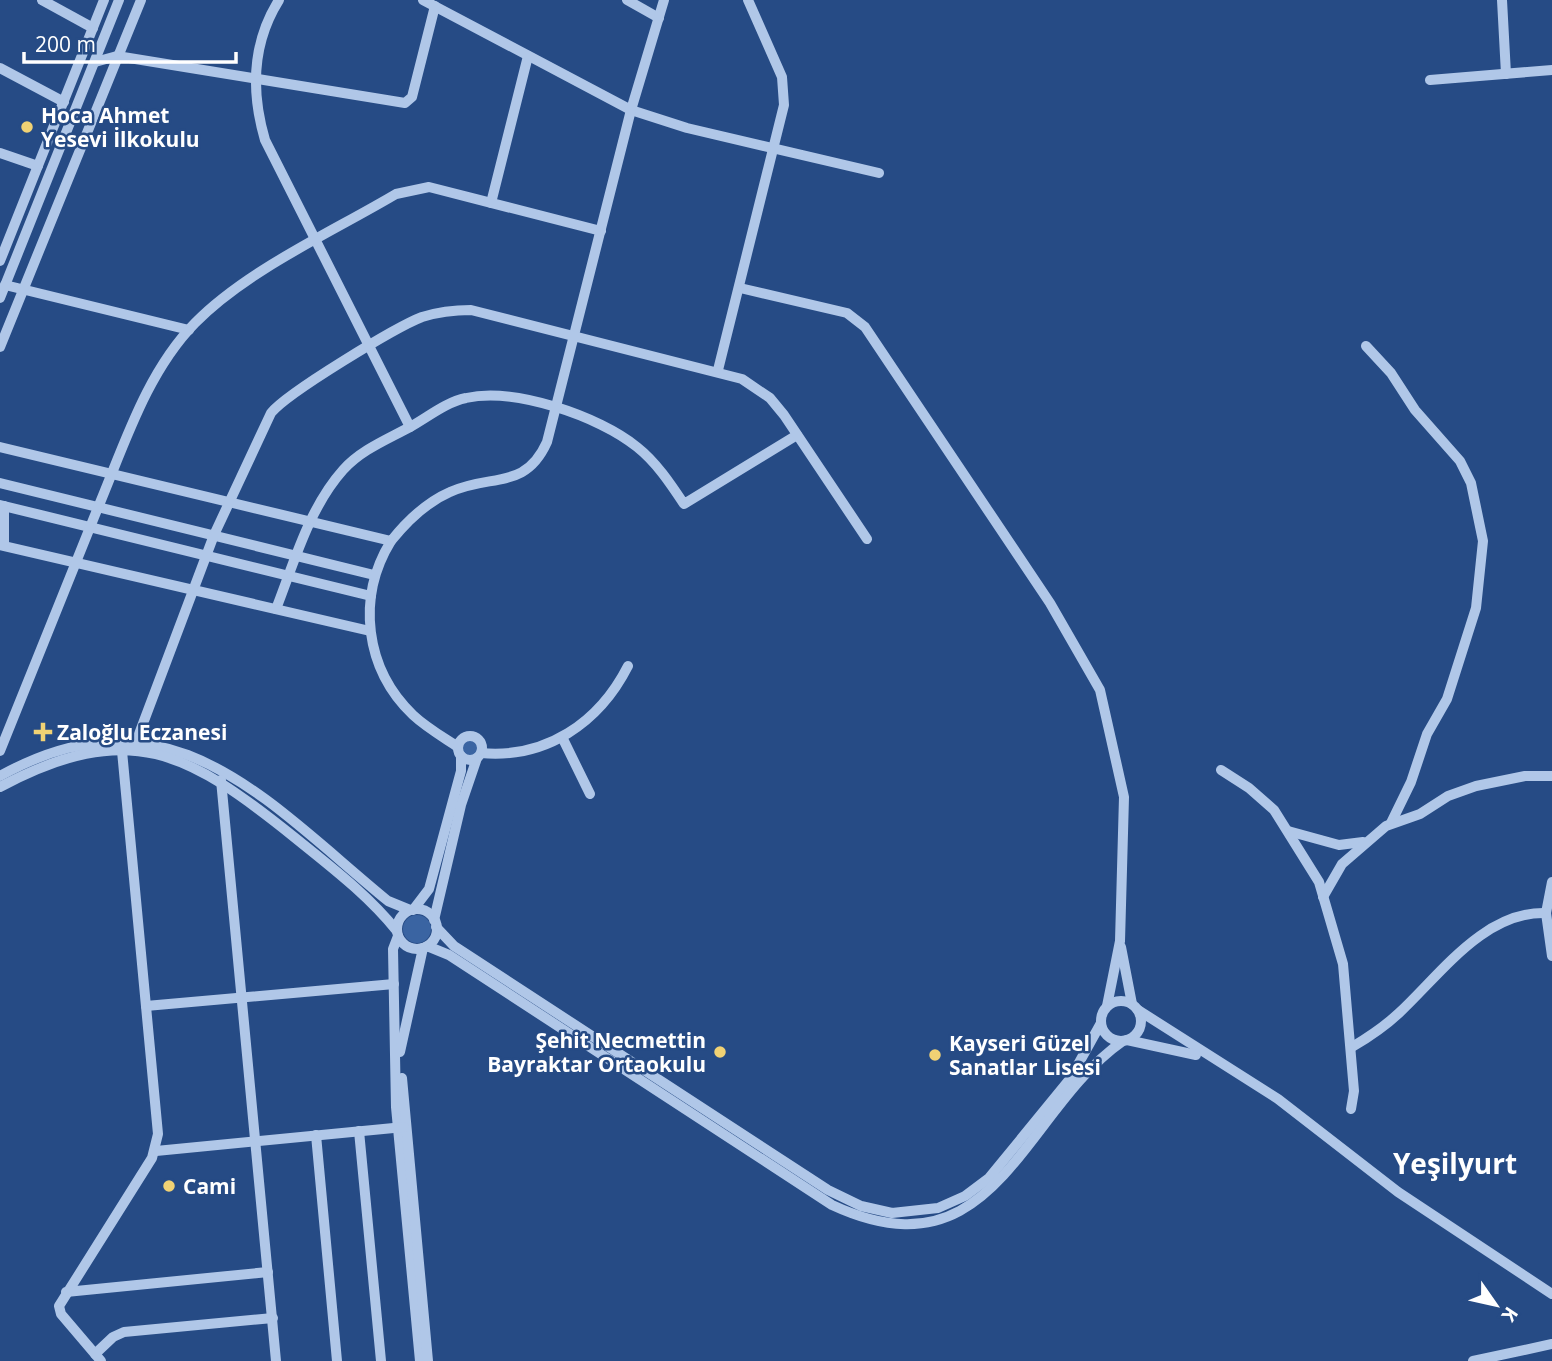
<svg xmlns="http://www.w3.org/2000/svg" width="1552" height="1361" font-family="'Open Sans',sans-serif">
<style>
.green{fill:#3a64a2}
.lines{fill:none;stroke-linecap:round;stroke-linejoin:round}
.minor{stroke:#b0c7e8;stroke-width:10}
.poi-dot{fill:#f1d274;stroke:#264b85;stroke-width:2.5}
.labels{text-anchor:middle;dominant-baseline:central;stroke-width:5;stroke-linejoin:round;paint-order:stroke}
.poi-label{font-size:21px;font-weight:bold;fill:#fff;stroke:#264b85;text-anchor:start}
.district-label{font-size:28px;font-weight:bold;fill:#fff;stroke:#264b85}
</style>
<rect width="100%" height="100%" fill="#264b85"/>
<g class="green">
<circle cx="470" cy="748" r="8"/>
<circle cx="417" cy="929" r="14"/>
</g>
<g class="lines">
<g class="minor">
<path d="M 42,0 L 93,28"/>
<path d="M 279,0 C 252,43 251,92 265,140 L 410,427"/>
<path d="M 423,0 L 631,110 L 687,128 L 879,173"/>
<path d="M 627,0 L 659,18"/>
<path d="M 1502,0 L 1506,74"/>
<path d="M 95,62 L 117,56 L 405,103 L 412,97 L 435,6"/>
<path d="M 0,68 L 64,102"/>
<path d="M 1430,80 L 1552,70"/>
<path d="M 0,153 L 38,166"/>
<path d="M 491,203 L 528,56"/>
<path d="M 0,261 L 104,0"/>
<path d="M 5,285 L 189,330"/>
<path d="M 740,288 L 847,313 L 865,327 L 1050,603 L 1100,690 L 1124,797 L 1120,941 L 1107,1006"/>
<path d="M 0,298 L 119,0"/>
<path d="M 1366,346 L 1391,373 L 1415,410 L 1460,461 L 1471,483 L 1483,541 L 1476,608 L 1447,699 L 1427,734 L 1411,782 L 1391,823"/>
<path d="M 0,347 L 141,0"/>
<path d="M 718,370 L 784,105 L 782,77 L 748,0"/>
<path d="M 0,447 L 391,541 C 407,521 427,502 450,492 C 491,473 525,491 547,442 L 631,110 L 664,0"/>
<path d="M 0,483 L 374,575"/>
<path d="M 0,505 L 371,596"/>
<path d="M 391,541 C 356,598 365,669 413,715 C 427,728 443,737 458,747"/>
<path d="M 0,545 L 370,631"/>
<path d="M 4,545 L 4,506"/>
<path d="M 276,609 C 294,563 309,508 343,470 C 361,450 386,440 410,427 C 428,417 446,402 466,398 C 514,387 599,416 637,447 C 656,462 670,483 684,504 L 797,435"/>
<circle cx="470" cy="748" r="12"/>
<path d="M 562,737 L 590,794"/>
<path d="M 136,742 L 214,535 L 271,413 C 287,393 396,327 422,317 C 438,312 454,310 471,310 L 742,379 L 770,398 L 784,415 L 867,539"/>
<path d="M 0,751 C 32,671 65,590 97,510 C 124,446 146,373 195,323 C 247,270 332,232 396,194 L 429,187 L 601,231"/>
<path d="M 481,753 C 546,759 599,723 628,666"/>
<path d="M 1221,770 L 1249,788 L 1274,810 L 1319,882 L 1343,964 L 1354,1091 L 1351,1109"/>
<path d="M 0,776 C 169,682 265,800 388,901 L 410,910"/>
<path d="M 221,780 L 276,1361"/>
<path d="M 0,787 C 130,718 188,752 294,837 C 331,867 367,894 397,931"/>
<path d="M 1288,831 L 1339,845 L 1363,842"/>
<path d="M 1552,882 L 1546,913 L 1552,956"/>
<path d="M 1323,897 L 1342,864 L 1386,826 L 1420,814 L 1448,796 L 1476,786 L 1525,776 L 1552,776"/>
<circle cx="417" cy="929" r="20"/>
<path d="M 413,910 L 429,889 L 461,771 L 461,756"/>
<path d="M 434,920 L 461,805 L 477,758"/>
<path d="M 436,927 L 454,946 L 828,1190 L 861,1206 L 892,1213 L 938,1208 L 965,1196 L 989,1178 L 1070,1079 L 1101,1023"/>
<path d="M 398,936 L 393,949 L 396,1107 L 420,1361"/>
<path d="M 427,946 L 449,955 L 832,1205 C 996,1281 1021,1112 1123,1041"/>
<path d="M 1121,947 L 1132,1004"/>
<circle cx="1121" cy="1021" r="20"/>
<path d="M 146,1006 L 394,984"/>
<path d="M 1138,1010 L 1278,1099 L 1398,1192 L 1552,1294"/>
<path d="M 1127,1040 L 1196,1055"/>
<path d="M 1352,1047 C 1369,1037 1385,1026 1399,1013 C 1440,975 1484,911 1546,913"/>
<path d="M 400,1052 L 423,948"/>
<path d="M 402,1078 L 428,1361"/>
<path d="M 359,1131 L 381,1361"/>
<path d="M 316,1135 L 337,1361"/>
<path d="M 156,1151 L 404,1127"/>
<path d="M 66,1292 L 268,1272"/>
<path d="M 95,1354 L 113,1337 L 124,1332 L 273,1318"/>
<path d="M 101,1361 L 61,1314 L 59,1306 L 152,1158 L 158,1134 L 122,751"/>
<path d="M 1473,1361 L 1552,1344"/>
</g>
</g>
<g class="poi-dot">
<circle cx="27" cy="127" r="7"/>
<path d="M39.5 721.5h7v7h7v7h-7v7h-7v-7h-7v-7h7z"/>
<circle cx="720" cy="1052" r="7"/>
<circle cx="935" cy="1055" r="7"/>
<circle cx="169" cy="1186" r="7"/>
</g>
<g class="labels">
<g class="poi-label">
<text x="41" y="115">Hoca Ahmet<tspan x="41" dy="24">Yesevi İlkokulu</tspan></text>
<text x="57" y="732">Zaloğlu Eczanesi</text>
<text x="706" y="1040" text-anchor="end">Şehit Necmettin<tspan x="706" dy="24">Bayraktar Ortaokulu</tspan></text>
<text x="949" y="1043">Kayseri Güzel<tspan x="949" dy="24">Sanatlar Lisesi</tspan></text>
<text x="183" y="1186">Cami</text>
</g>
<g class="district-label">
<text x="1455" y="1163">Yeşilyurt</text>
</g>
</g>
<g transform="translate(1496 1305) rotate(124)" stroke="#264b85" stroke-width="5" paint-order="stroke">
<path d="M0-5L12 26L0 18L-12 26Z" fill="#ffffff"/>
<text y="-10" font-size="19" font-weight="bold" text-anchor="middle" fill="#ffffff">K</text>
</g>
<path d="M24 52v10h212v-10" fill="none" stroke="#ffffff" stroke-width="3.5"/>
<text x="35" y="52" font-size="21" fill="#ffffff" stroke="#264b85" stroke-width="5" paint-order="stroke">200 m</text>
</svg>
